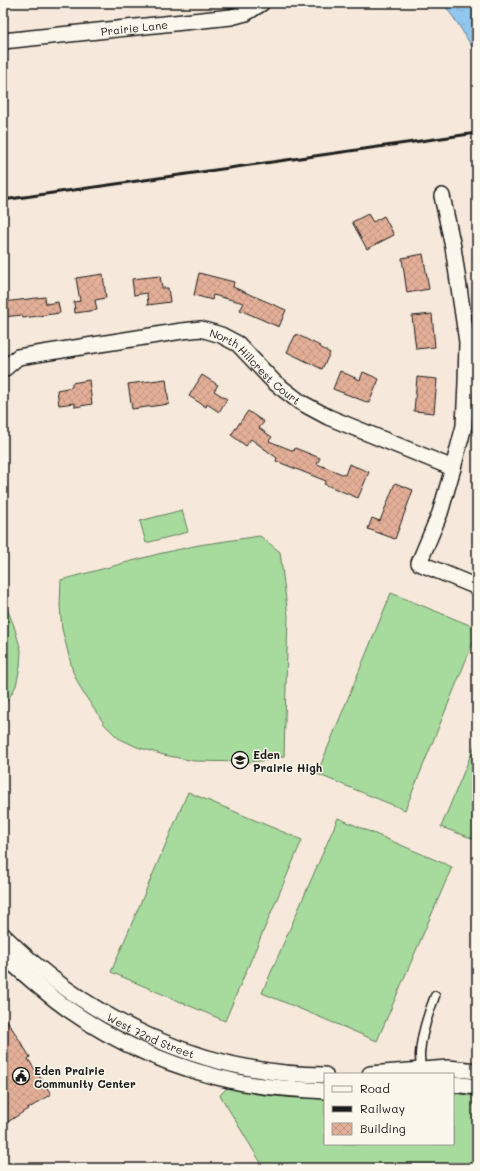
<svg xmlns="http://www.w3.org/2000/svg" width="480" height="1171" font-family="Mali,sans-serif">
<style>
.garden{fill:#a7db9d;stroke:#627c5c}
.water{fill:url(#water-ripples);stroke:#62839b}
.building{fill:url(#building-cross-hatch);stroke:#1c1c1c}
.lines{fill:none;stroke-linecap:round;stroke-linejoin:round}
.service-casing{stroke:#1c1c1c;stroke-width:11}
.minor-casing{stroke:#1c1c1c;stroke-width:18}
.service{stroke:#fbf7ec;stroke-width:8}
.minor{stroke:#fbf7ec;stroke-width:15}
.rail{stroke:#1c1c1c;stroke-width:3}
.labels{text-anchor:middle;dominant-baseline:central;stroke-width:3;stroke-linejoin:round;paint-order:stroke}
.street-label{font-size:11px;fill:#1c1c1c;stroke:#fbf7ec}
.poi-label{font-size:11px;font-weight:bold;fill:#1c1c1c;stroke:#fbf7ec;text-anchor:start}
</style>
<defs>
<pattern id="water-ripples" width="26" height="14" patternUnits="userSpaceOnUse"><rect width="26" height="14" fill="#91c7ef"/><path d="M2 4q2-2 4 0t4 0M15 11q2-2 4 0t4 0" fill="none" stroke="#7caacc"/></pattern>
<pattern id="building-cross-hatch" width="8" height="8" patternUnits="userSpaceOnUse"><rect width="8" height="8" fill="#e4af98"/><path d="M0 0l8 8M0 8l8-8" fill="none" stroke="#c39682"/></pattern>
</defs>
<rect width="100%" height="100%" fill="#f6e9db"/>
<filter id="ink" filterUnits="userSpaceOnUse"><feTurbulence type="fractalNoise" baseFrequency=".025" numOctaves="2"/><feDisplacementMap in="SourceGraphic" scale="8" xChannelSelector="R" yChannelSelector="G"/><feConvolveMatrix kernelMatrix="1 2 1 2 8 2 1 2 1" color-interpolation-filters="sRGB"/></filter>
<g filter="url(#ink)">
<g class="garden">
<path d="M 182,510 L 188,532 L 146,543 L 140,521 Z"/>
<path d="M 260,536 L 280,552 L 288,616 L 284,756 L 272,760 L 248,762 L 194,761 L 164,755 L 137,747 L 118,738 L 105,725 L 82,691 L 73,672 L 62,629 L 60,606 L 61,580 L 158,554 L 199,545 Z"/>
<path d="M 391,593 L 477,628 L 477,633 L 405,810 L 317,774 Z"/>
<path d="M 3,599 L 14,626 L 21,650 L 20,667 L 16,686 L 3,708 Z"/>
<path d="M 477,740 L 477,840 L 441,827 Z"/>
<path d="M 188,792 L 302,840 L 225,1021 L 111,972 Z"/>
<path d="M 338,818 L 452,867 L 377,1041 L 262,993 Z"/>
<path d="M 228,1087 L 288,1097 L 325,1099 L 325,1144 L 453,1144 L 453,1093 L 477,1096 L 477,1168 L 264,1168 L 220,1095 Z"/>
</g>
<path class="water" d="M 443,3 L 477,3 L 477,55 L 458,24 Z"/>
<g class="building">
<path d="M 368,214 L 373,222 L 384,216 L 394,235 L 367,249 L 352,222 Z"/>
<path d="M 423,254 L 429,289 L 407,293 L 402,258 Z"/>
<path d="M 199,273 L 234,282 L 233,287 L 286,310 L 279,327 L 240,310 L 244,303 L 213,295 L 212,300 L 194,295 Z"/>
<path d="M 103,274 L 106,298 L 95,300 L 97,310 L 75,313 L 74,302 L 80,301 L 76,278 Z"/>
<path d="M 160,276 L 162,288 L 168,288 L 170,302 L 148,305 L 147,293 L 134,295 L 132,279 Z"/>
<path d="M 45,297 L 46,304 L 58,302 L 60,313 L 23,318 L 22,315 L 3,317 L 3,302 Z"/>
<path d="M 432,314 L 435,347 L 416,349 L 412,316 Z"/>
<path d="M 296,334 L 320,346 L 320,347 L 330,353 L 322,369 L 287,352 Z"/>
<path d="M 340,371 L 360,380 L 363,372 L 379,379 L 369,403 L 333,389 Z"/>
<path d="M 202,375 L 218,385 L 214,391 L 227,399 L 219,412 L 207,404 L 206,407 L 189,396 Z"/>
<path d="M 417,377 L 437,379 L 434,413 L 414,411 Z"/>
<path d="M 166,379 L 169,404 L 132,409 L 128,384 Z"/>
<path d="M 89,380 L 92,404 L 75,407 L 75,403 L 59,405 L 57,390 L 72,387 L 72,383 Z"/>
<path d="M 248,411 L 264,422 L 259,428 L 272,437 L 269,441 L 294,451 L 295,448 L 320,458 L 317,464 L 345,475 L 349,464 L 369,472 L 358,498 L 324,484 L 326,481 L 276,461 L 277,458 L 251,439 L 246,446 L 231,435 Z"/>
<path d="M 395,483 L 413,490 L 395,539 L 368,529 L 372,518 L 380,521 Z"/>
<path d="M 3,1014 L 30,1057 L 28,1059 L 51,1094 L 3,1125 Z"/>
</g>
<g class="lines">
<g class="service-casing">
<path id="service" d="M 421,1073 C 421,1067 420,1060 420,1054 C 421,1034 428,1014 435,996"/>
</g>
<g class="minor-casing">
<g id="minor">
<path id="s1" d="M 3,41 L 231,17 L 246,13 L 262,3"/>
<path d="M 442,196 L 453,247 L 467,342 L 466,383 L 464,426 L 453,468 L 440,513 L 419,563 L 477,587"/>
<path id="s2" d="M 3,370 L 18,357 L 182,331 L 201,329 L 221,335 L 238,344 L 274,382 L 300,402 L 328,417 L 453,468"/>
<path id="s3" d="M 3,935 C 88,1020 204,1075 325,1075"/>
<path d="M 3,955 C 24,974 45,993 68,1009 C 119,1045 178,1069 238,1082 C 266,1088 296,1089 325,1091"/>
<path d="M 370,1074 L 448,1068 L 477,1071"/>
<path d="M 453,1084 L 477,1087"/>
</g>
</g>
<use href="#service" class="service"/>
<use href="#minor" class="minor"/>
<path class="rail" d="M 3,200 L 477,133"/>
</g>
</g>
<defs>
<g id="school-ring" transform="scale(0.9)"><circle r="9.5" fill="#fbf7ec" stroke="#1c1c1c" stroke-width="1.5"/><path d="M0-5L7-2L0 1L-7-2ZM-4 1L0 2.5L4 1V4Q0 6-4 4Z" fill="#1c1c1c"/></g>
<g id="civic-ring" transform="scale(0.9)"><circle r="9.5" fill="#fbf7ec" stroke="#1c1c1c" stroke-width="1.5"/><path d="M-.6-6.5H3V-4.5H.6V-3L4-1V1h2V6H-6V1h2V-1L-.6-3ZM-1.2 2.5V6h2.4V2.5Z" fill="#1c1c1c"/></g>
</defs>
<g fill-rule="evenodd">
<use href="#school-ring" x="240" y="760"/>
<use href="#civic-ring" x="21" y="1076"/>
</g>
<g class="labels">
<g class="street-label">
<text stroke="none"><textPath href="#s1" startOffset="132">Prairie Lane</textPath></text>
<text stroke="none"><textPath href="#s2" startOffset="272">North Hillcrest Court</textPath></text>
<text stroke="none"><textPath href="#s3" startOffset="180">West 72nd Street</textPath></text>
</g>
<g class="poi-label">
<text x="253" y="754">Eden<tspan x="253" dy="13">Prairie High</tspan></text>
<text x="34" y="1070">Eden Prairie<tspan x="34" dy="13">Community Center</tspan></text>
</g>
</g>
<rect width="480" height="1171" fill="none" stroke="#fbf7ec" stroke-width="16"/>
<rect x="8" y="8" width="464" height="1155" fill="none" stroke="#1c1c1c" stroke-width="1.5" filter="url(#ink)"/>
<rect x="324" y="1073" width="130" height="72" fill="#fbf7ec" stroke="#a29f99"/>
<rect x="332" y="1086" width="20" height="6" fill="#fbf7ec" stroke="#a29f99"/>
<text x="360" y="1093" font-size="12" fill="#1c1c1c">Road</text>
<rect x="332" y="1106" width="20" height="6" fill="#1c1c1c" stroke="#a29f99"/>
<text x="360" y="1113" font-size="12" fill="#1c1c1c">Railway</text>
<rect x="332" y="1123" width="20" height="12" fill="url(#building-cross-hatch)" stroke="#a29f99"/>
<text x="360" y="1133" font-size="12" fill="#1c1c1c">Building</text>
</svg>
